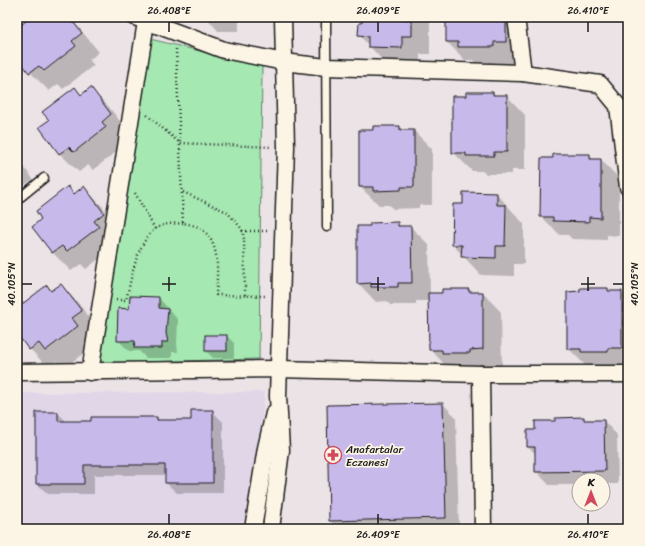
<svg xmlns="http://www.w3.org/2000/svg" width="645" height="546" font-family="Sriracha,sans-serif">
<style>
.built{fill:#e1d6e8}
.green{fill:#a5e8b2;stroke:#608267}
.shadow{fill:#0003}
.building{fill:#c8b9eb;stroke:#1c1c1c}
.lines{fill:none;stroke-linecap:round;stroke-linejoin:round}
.lane-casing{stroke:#1c1c1c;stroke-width:11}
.street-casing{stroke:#1c1c1c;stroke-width:19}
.path{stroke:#1c1c1c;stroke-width:2.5;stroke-dasharray:1 3;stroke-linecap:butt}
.lane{stroke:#fcf5e5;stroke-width:8}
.street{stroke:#fcf5e5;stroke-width:16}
.ticks{fill:none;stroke:#1c1c1c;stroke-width:1.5}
.labels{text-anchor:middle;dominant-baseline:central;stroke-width:3.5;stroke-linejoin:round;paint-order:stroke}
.poi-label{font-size:11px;fill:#1c1c1c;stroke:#fcf5e5;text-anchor:start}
.neatline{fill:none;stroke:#1c1c1c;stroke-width:1.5}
.ticks-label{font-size:10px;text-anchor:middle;fill:#1c1c1c}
</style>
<rect width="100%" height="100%" fill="#ece3e7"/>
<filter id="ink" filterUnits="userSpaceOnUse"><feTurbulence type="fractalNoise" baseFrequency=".025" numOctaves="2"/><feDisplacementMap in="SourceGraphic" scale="8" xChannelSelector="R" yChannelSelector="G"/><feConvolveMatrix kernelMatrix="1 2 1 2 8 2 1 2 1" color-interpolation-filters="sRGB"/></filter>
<g filter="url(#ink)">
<path class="built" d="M 265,392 L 249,529 L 18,529 L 17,393 Z"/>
<path class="green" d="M 150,39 L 262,66 L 259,359 L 99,363 Z"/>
<g class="shadow">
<path d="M 33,17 L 70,17 L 99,52 L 89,60 L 94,65 L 63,89 L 58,84 L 49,91 L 30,72 L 17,55 L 17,29 Z"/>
<path d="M 206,17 L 244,17 L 244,20 L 239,21 L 239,31 L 218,31 Z"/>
<path d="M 360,17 L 430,17 L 430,54 L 420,54 L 420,66 L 387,65 L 359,35 Z"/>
<path d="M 447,17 L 524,17 L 524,60 L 512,60 L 512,65 L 477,65 L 473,60 L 465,60 L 447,42 Z"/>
<path d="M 75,88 L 82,96 L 91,89 L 109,107 L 129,133 L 124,146 L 93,170 L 88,165 L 79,172 L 60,154 L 40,128 L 50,120 Z"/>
<path d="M 493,93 L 496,96 L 507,96 L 525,115 L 525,170 L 512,170 L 512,174 L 486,174 L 482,171 L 472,171 L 453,152 L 467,97 Z"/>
<path d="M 400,127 L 403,131 L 414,131 L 432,149 L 432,205 L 419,205 L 419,208 L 393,209 L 389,205 L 379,205 L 360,187 L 374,131 Z"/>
<path d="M 589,155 L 594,160 L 601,160 L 619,178 L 619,236 L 607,235 L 607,240 L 572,239 L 568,235 L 560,235 L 541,216 Z"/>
<path d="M 17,158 L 33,179 L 23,186 L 28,192 L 17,201 Z"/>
<path d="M 84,188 L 102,206 L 122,232 L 112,240 L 117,245 L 86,269 L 81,264 L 71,271 L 53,253 L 33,227 Z"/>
<path d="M 497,194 L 524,224 L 524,264 L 514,264 L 514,276 L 481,275 L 453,245 L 464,205 Z"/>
<path d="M 397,223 L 401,227 L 411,227 L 429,245 L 430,294 L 469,290 L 472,293 L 483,293 L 501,312 L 502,367 L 448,368 L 430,349 L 429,301 L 416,301 L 416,305 L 390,305 L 387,301 L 376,302 L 358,283 Z"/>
<path d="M 61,285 L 79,304 L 99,330 L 95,345 L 64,368 L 57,361 L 48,368 L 30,349 L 17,333 L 17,309 L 52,292 Z"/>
<path d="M 607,289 L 611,292 L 621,292 L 628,299 L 628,367 L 587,367 L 568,348 L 581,292 Z"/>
<path d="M 159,298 L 178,320 L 177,344 L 178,352 L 172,352 L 172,358 L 146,358 L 139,351 L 129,351 L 118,340 L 130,310 Z"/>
<path d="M 227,336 L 234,343 L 234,358 L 213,358 L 206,351 Z"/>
<path d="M 443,404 L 456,417 L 459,529 L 339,529 L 330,521 Z"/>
<path d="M 212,411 L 223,422 L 223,493 L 177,493 L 166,483 L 166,475 L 94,475 L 94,494 L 48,494 L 37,484 L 58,413 L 67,422 L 157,418 L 160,421 L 192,421 Z"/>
<path d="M 583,418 L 586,421 L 604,421 L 617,435 L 618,484 L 603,484 L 603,480 L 579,480 L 579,485 L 549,485 L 536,471 L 536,454 L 528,447 L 536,430 L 556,422 Z"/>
</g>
<g class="building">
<path d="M 31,17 L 69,17 L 82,33 L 72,41 L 76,46 L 44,71 L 39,66 L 29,73 L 17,57 L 17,28 Z"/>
<path d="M 362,17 L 398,17 L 398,19 L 412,20 L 412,36 L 402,36 L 402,48 L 368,47 L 368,36 L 358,35 L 359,23 L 362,23 Z"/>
<path d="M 446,17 L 506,17 L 506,42 L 494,42 L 494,47 L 458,47 L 458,42 L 446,42 Z"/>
<path d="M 75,87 L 81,95 L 91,87 L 111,114 L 102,122 L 106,127 L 74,152 L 69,147 L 59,154 L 39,127 L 49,120 L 42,112 Z"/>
<path d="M 466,92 L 493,92 L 493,95 L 507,95 L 507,152 L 494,152 L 494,156 L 466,156 L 466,153 L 452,153 L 452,96 L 466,96 Z"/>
<path d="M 373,126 L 400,126 L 400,130 L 414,130 L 414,187 L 401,187 L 401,190 L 373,191 L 373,187 L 359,187 L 359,130 L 373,130 Z"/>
<path d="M 553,154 L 590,154 L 590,159 L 601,159 L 601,218 L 589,217 L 589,222 L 553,221 L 553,217 L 540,217 L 541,158 L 553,158 Z"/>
<path d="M 68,186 L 74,194 L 84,186 L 104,213 L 94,221 L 99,227 L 67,251 L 62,246 L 52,253 L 32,227 L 41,219 L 36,211 Z"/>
<path d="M 463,192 L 497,193 L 497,205 L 506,205 L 505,246 L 496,246 L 496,258 L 461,257 L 462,245 L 452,245 L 453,204 L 463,204 Z"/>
<path d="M 398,222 L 398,226 L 411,226 L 412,283 L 398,283 L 398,287 L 371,287 L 371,283 L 357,284 L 357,226 L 370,226 L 370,223 Z"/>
<path d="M 61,284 L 82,311 L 72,318 L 78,326 L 45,351 L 39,343 L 29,350 L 17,334 L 17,308 L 47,285 L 51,291 Z"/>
<path d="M 580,288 L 608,288 L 608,291 L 622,291 L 622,348 L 608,348 L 608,352 L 581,352 L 581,349 L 567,349 L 567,292 L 580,291 Z"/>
<path d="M 442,289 L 469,289 L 469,292 L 483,292 L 483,349 L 470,350 L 470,353 L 442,353 L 442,350 L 429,350 L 428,293 L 442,293 Z"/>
<path d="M 130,296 L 159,297 L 159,308 L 168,309 L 166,333 L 168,342 L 162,342 L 162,348 L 134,348 L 135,341 L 117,341 L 118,308 L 129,309 Z"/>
<rect x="205" y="335" width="22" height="16"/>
<path d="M 443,403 L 446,518 L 329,521 L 327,405 Z"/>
<path d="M 191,410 L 213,410 L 213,483 L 165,483 L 165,465 L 84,465 L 84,484 L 36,484 L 36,412 L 58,412 L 58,421 L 91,421 L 91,417 L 157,417 L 157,420 L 191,420 Z"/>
<path d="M 584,417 L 584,420 L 604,420 L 605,471 L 535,472 L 535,447 L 527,447 L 527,430 L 535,430 L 535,421 L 555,421 L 555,418 Z"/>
</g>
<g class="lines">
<g class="lane-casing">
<g id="lane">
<path d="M 326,17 L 327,227"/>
<path d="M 17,200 L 44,178"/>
</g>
</g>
<g class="street-casing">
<g id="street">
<path d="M 135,17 L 224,50 L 284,62 L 326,67 L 523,73 L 600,84 L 618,106 L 628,187"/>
<path d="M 516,17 L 523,73"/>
<path d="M 17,372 L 278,369 L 481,374 L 628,374"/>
<path d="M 90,372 L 146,22"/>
<path d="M 481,374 L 483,529"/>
<path d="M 253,529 L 266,448 L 274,413"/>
<path d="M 271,529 L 281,450 L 278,396 L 286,147 L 283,17"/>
</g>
</g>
<g class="path">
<path d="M 176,49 L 183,223 C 188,224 194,225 198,227 C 222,240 217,273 216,295 L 266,296"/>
<path d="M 147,115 L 180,143 L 272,147"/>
<path d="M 183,192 L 227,212 L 242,229 L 244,239 L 245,295"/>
<path d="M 135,193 L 155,229"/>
<path d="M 242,231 L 268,231"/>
<path d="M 116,300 L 126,300 C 132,277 137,236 161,226 C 167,223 176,224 183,223"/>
</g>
<use href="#lane" class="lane"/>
<use href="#street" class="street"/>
</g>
</g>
<path class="ticks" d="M 169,22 L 169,32M 378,22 L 378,32M 588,22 L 588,32M 169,277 L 169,291M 378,277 L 378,291M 588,277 L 588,291M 22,284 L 32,284M 162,284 L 176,284M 371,284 L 385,284M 581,284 L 595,284M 613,284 L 623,284M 169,514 L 169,524M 378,514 L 378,524M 588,514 L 588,524"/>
<defs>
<g id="pharmacy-ring" transform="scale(0.9)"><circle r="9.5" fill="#fcf5e5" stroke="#d1495b" stroke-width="1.5"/><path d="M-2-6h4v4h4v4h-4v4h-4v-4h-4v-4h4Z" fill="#d1495b"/></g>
</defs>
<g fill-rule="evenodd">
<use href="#pharmacy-ring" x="333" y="455"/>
</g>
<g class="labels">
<g class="poi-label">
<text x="346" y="449">Anafartalar<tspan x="346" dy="13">Eczanesi</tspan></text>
</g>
</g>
<rect width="645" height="546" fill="none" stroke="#fcf5e5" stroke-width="44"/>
<g transform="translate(591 492)"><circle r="19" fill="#fcf5e5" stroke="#a29e95"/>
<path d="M0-3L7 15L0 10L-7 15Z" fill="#d1495b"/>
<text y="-6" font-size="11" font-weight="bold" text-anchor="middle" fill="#1c1c1c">K</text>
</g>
<rect x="22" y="22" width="601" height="502" class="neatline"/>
<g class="ticks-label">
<text x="169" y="14">26.408°E</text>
<text x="378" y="14">26.409°E</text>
<text x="588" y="14">26.410°E</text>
<text transform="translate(11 284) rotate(-90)" y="4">40.105°N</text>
<text transform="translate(634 284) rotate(-90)" y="4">40.105°N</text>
<text x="169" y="538">26.408°E</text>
<text x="378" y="538">26.409°E</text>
<text x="588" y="538">26.410°E</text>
</g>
</svg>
